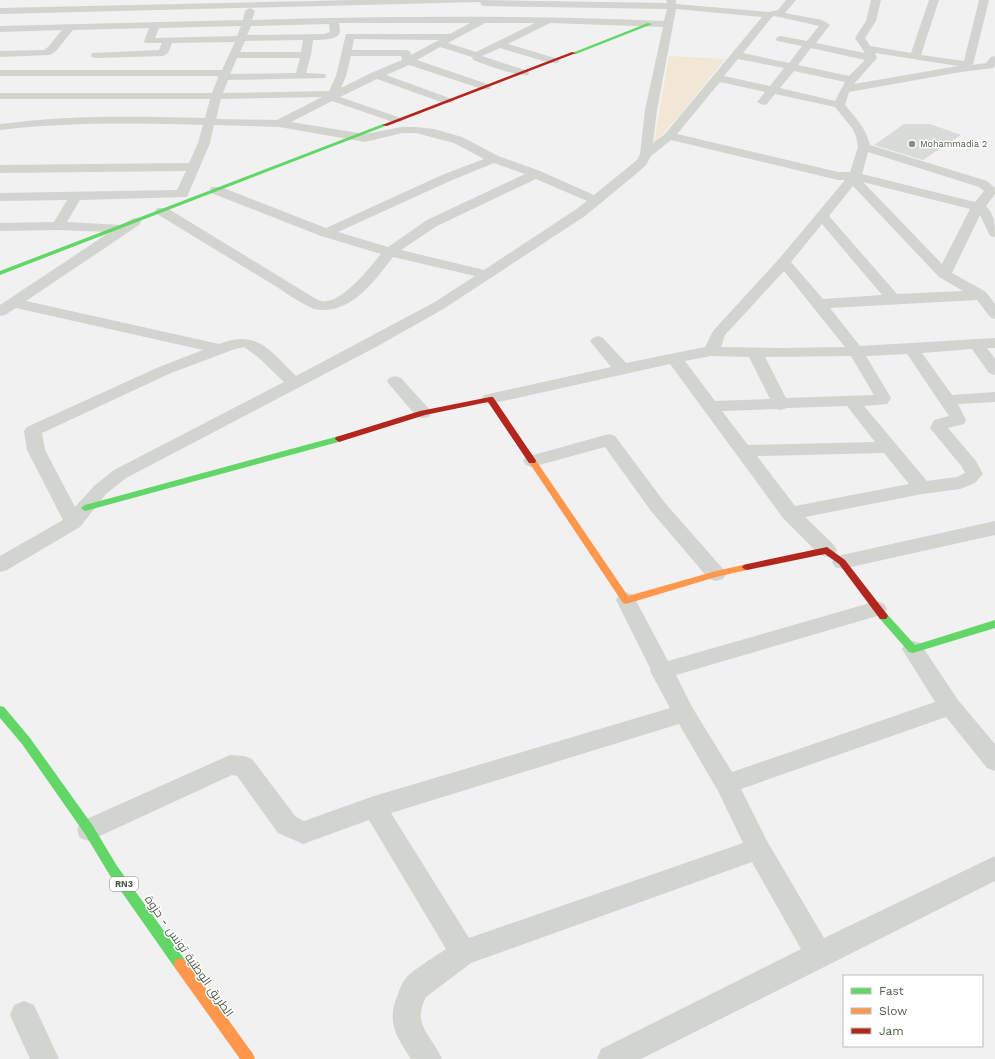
<svg xmlns="http://www.w3.org/2000/svg" width="995" height="1059" font-family="'Work Sans',Cairo,sans-serif">
<style>
.green{fill:#f2e7d4}
.building{fill:#d8dbd8}
.lines{fill:none;stroke-linecap:round;stroke-linejoin:round}
.street{fill:#d1d4cf;fill-rule:evenodd}
.fast{fill:#63d668;fill-rule:evenodd}
.slow{fill:#ff974d;fill-rule:evenodd}
.jam{fill:#b3261e;fill-rule:evenodd}
.poi-dot{fill:#869182;stroke:#fff;stroke-width:1.5}
.labels{text-anchor:middle;dominant-baseline:central;stroke-width:3;stroke-linejoin:round;paint-order:stroke}
.far-poi-label{font-size:9px;fill:#4d5e47;stroke:#fff;text-anchor:start}
.shield{fill:#fff;stroke:#828e7e;stroke-width:1}
.shield-label{font-size:9px;font-weight:bold;fill:#4d5e47}
.near-street-label{font-size:12px;fill:#4d5e47;stroke:#fff}
</style>
<rect width="100%" height="100%" fill="#f1f1f1"/>
<path class="green" d="M 669,56 L 725,59 L 679,116 L 654,143 Z"/>
<path class="building" d="M 904,124 L 930,124 L 961,135 L 923,160 L 874,145 Z"/>
<g class="lines">
<g class="street">
<path d="M 357,0 L 483,0 L 667,3 L 666,0 L 676,0 L 676,4 L 769,12 L 778,10 L 786,0 L 796,0 L 785,13 L 822,20 L 830,25 L 816,43 L 865,53 L 855,38 L 866,21 L 871,0 L 881,0 L 876,21 L 865,38 L 870,46 L 911,53 L 929,0 L 939,0 L 921,55 L 964,61 L 979,0 L 989,0 L 973,65 L 986,63 L 991,57 L 995,56 L 995,65 L 993,68 L 961,72 L 849,92 L 845,105 C 855,117 866,128 870,145 L 987,181 L 995,188 L 995,194 L 986,206 C 995,215 995,225 995,237 L 990,236 L 980,215 L 952,273 L 986,292 L 995,304 L 995,319 L 990,317 L 977,300 L 830,308 L 860,346 L 995,338 L 995,348 L 987,348 L 995,359 L 995,375 L 989,373 L 972,349 L 922,353 L 952,395 L 995,392 L 995,402 L 958,404 L 966,420 L 964,424 L 948,428 L 976,461 L 983,474 L 975,483 L 960,489 L 922,494 L 805,517 L 834,545 L 837,550 L 834,555 L 827,557 L 820,555 L 783,518 L 670,364 L 490,404 L 484,403 L 482,399 L 484,395 L 611,367 L 590,341 L 593,338 L 598,336 L 603,338 L 626,363 L 705,347 L 713,331 L 779,259 L 845,180 L 838,180 L 671,140 L 651,156 L 646,165 L 636,174 L 585,216 L 445,308 L 376,347 L 126,478 L 106,494 L 80,527 L 7,570 L 0,572 L 0,556 L 63,520 L 27,450 L 24,431 L 27,427 L 159,367 L 203,350 L 16,308 L 5,315 L 0,316 L 0,305 L 110,232 L 58,230 L 0,231 L 0,223 L 54,222 L 67,200 L 0,201 L 0,193 L 177,190 L 186,171 L 0,173 L 0,165 L 189,163 L 198,143 L 203,125 C 135,123 68,122 0,130 L 0,124 C 68,115 136,116 205,118 L 210,99 L 0,99 L 0,93 L 212,93 L 218,78 L 217,76 L 0,76 L 0,70 L 222,70 L 235,42 L 172,43 L 168,53 L 163,56 L 96,58 L 92,57 L 91,55 L 92,53 L 159,50 L 162,43 L 145,43 L 144,41 L 149,28 L 73,30 L 56,51 L 50,55 L 0,57 L 0,51 L 44,50 L 48,47 L 62,30 L 0,32 L 0,26 L 243,20 L 245,11 L 250,8 L 255,11 L 252,20 C 390,16 527,15 664,21 L 667,9 L 484,6 L 481,5 L 480,2 L 0,14 L 0,8 ZM 676,9 L 762,17 L 665,134 L 653,143 L 657,110 ZM 775,16 L 819,26 L 807,41 L 781,36 L 777,37 L 776,39 L 777,41 L 802,46 L 789,63 L 743,53 L 772,17 ZM 339,23 L 470,23 L 450,34 L 346,34 L 336,76 L 329,91 L 223,93 L 228,80 L 325,78 L 326,76 L 325,74 L 306,73 L 311,55 L 313,40 C 319,40 336,40 339,34 C 341,31 339,26 339,23 ZM 485,23 L 535,23 L 476,52 L 448,43 ZM 550,23 L 663,27 L 645,110 L 640,154 L 637,160 L 594,195 L 540,171 L 498,156 L 462,137 L 434,129 L 416,127 L 402,127 L 365,134 L 291,122 L 332,101 L 393,122 L 401,122 L 403,120 L 401,118 L 340,97 L 377,79 L 444,103 L 452,103 L 454,101 L 452,99 L 386,75 L 409,65 L 482,89 L 490,89 L 491,87 L 490,85 L 417,60 L 440,47 L 472,57 L 473,60 C 483,64 519,77 528,75 L 529,73 L 528,71 L 482,56 L 500,48 L 550,63 L 558,63 L 559,61 L 558,59 L 508,44 ZM 329,24 L 330,32 L 324,34 L 247,35 L 251,26 ZM 241,26 L 237,36 L 155,38 L 159,28 ZM 354,39 L 439,40 L 411,55 L 410,51 L 406,50 L 352,50 ZM 303,40 L 301,52 L 240,52 L 245,41 ZM 811,48 L 865,60 L 849,76 L 798,65 ZM 875,53 L 958,66 L 854,84 L 877,58 ZM 351,56 L 401,56 L 402,60 L 371,73 L 341,88 L 346,76 ZM 237,58 L 300,58 L 296,73 L 230,74 ZM 738,59 L 784,68 L 770,86 L 724,76 ZM 794,71 L 845,82 L 835,101 L 780,88 ZM 720,82 L 765,92 L 757,102 L 763,105 L 767,104 L 775,94 L 835,107 L 852,128 L 856,136 L 858,147 L 850,172 L 838,172 L 677,134 ZM 322,97 L 277,120 L 216,119 L 221,99 ZM 214,125 L 279,127 L 365,142 L 402,133 L 416,133 L 454,143 L 484,159 L 442,175 L 326,228 L 221,187 L 211,187 L 210,190 L 211,193 L 321,236 L 381,254 C 370,267 342,304 322,301 C 316,300 309,294 303,291 L 167,208 L 157,208 L 155,211 L 157,214 C 197,238 237,263 277,287 C 286,293 310,310 320,310 C 353,312 375,280 393,257 L 475,276 L 435,302 L 296,376 C 270,351 258,329 219,344 L 26,301 L 139,225 L 141,222 L 139,219 L 134,218 L 121,225 L 67,222 L 80,200 L 187,197 L 210,143 ZM 868,152 L 979,187 L 984,191 L 975,202 L 862,174 ZM 494,163 L 525,174 L 427,220 L 388,247 L 338,232 L 450,181 ZM 536,179 L 587,201 L 575,210 L 484,270 L 401,250 L 437,226 ZM 863,182 L 970,209 L 942,264 ZM 853,186 L 939,277 L 963,291 L 897,294 L 829,216 ZM 822,224 L 882,295 L 823,299 L 791,262 ZM 784,271 L 845,347 L 782,348 L 721,347 L 725,335 ZM 244,347 L 259,358 L 284,382 L 114,470 L 94,486 L 75,507 L 45,450 L 42,433 L 171,373 L 235,349 ZM 907,354 L 949,416 L 934,420 L 930,428 L 962,467 L 965,473 L 957,477 L 927,481 L 864,406 L 887,404 L 891,398 L 866,356 ZM 711,356 L 749,357 L 770,399 L 715,401 L 685,361 ZM 851,356 L 874,395 L 786,398 L 765,357 ZM 847,406 L 875,442 L 748,445 L 722,411 L 776,409 L 781,410 L 787,408 ZM 884,453 L 909,484 L 795,506 L 757,456 Z"/>
<path d="M 395,376 L 401,378 L 429,409 L 431,413 L 429,417 L 423,418 L 417,417 L 389,384 L 387,381 L 389,378 Z"/>
<path d="M 609,434 L 615,436 L 665,503 L 723,569 L 726,574 L 723,579 L 716,581 L 709,579 L 651,511 L 605,447 L 532,467 L 526,465 L 523,461 L 526,457 Z"/>
<path d="M 995,521 L 995,535 L 842,569 L 835,567 L 832,562 L 835,557 L 842,555 Z"/>
<path d="M 626,592 L 633,595 L 668,661 L 877,601 L 884,604 L 887,609 L 884,614 L 676,675 L 692,707 L 732,772 L 935,702 L 902,649 L 906,643 L 913,641 L 920,643 L 958,700 L 995,744 L 995,771 L 987,768 L 946,717 L 741,789 L 767,841 L 824,938 L 995,856 L 995,881 L 641,1059 L 597,1059 L 601,1049 L 801,949 L 752,862 L 471,963 L 426,997 C 411,1025 432,1035 442,1059 L 411,1059 C 396,1036 386,1022 398,994 C 400,989 402,982 406,978 C 412,970 436,956 446,949 L 369,820 L 303,844 L 278,833 L 237,776 L 232,775 L 89,841 L 80,838 L 77,830 L 80,822 L 230,755 L 244,756 L 252,759 L 296,817 L 304,821 L 374,796 L 670,708 L 650,671 L 651,670 L 616,600 L 619,595 ZM 679,724 L 718,791 L 743,843 L 469,938 L 391,813 Z"/>
<path d="M 24,1001 L 34,1005 L 59,1059 L 30,1059 L 10,1015 L 14,1005 Z"/>
</g>
<g class="fast">
<path d="M 648,23 L 652,24 L 576,54 L 572,53 Z"/>
<path d="M 383,124 L 388,125 L 0,275 L 0,271 Z"/>
<path d="M 339,436 L 343,439 L 342,441 L 85,511 L 81,508 L 85,505 Z"/>
<path d="M 883,612 L 886,613 L 915,645 L 995,620 L 995,628 L 913,653 L 909,652 L 880,619 L 878,616 L 880,613 Z"/>
<path d="M 0,706 L 4,707 L 30,738 L 93,826 L 117,866 L 185,960 L 186,964 L 185,968 L 180,970 L 175,968 L 109,874 L 85,834 L 22,744 L 0,718 Z"/>
</g>
<g class="slow">
<path d="M 532,458 L 535,459 L 628,596 L 716,571 L 747,564 L 750,565 L 752,567 L 750,569 L 747,570 L 716,577 L 626,604 L 623,603 L 528,461 Z"/>
<path d="M 180,958 L 185,960 L 253,1054 L 255,1059 L 240,1059 L 175,968 L 174,964 L 175,960 Z"/>
</g>
<g class="jam">
<path d="M 572,52 L 576,53 L 387,126 L 382,125 Z"/>
<path d="M 490,397 L 493,397 L 535,459 L 536,461 L 535,463 L 529,463 L 488,402 L 425,415 L 339,442 L 335,439 L 336,437 L 420,411 Z"/>
<path d="M 827,547 L 845,560 L 886,613 L 888,616 L 886,619 L 880,619 L 839,564 L 825,554 L 747,570 L 744,569 L 742,567 L 744,565 L 747,564 Z"/>
</g>
</g>
<circle class="poi-dot" cx="912" cy="144" r="4"/>
<g class="labels">
<g class="far-poi-label">
<text x="920" y="144">Mohammadia 2</text>
</g>
<rect class="shield" x="110" y="877" width="28" height="14" rx="3"/>
<g class="shield-label">
<text x="124" y="884">RN3</text>
</g>
<g class="near-street-label">
<text transform="translate(189 956) rotate(55)">الطريق الوطنية تونس - حزوة</text>
</g>
</g>
<rect x="843" y="975" width="140" height="72" fill="#ffffff" stroke="#b8bfb5"/>
<rect x="851" y="988" width="20" height="6" fill="#63d668" stroke="#b8bfb5"/>
<text x="879" y="995" font-size="12" fill="#4d5e47">Fast</text>
<rect x="851" y="1008" width="20" height="6" fill="#ff974d" stroke="#b8bfb5"/>
<text x="879" y="1015" font-size="12" fill="#4d5e47">Slow</text>
<rect x="851" y="1028" width="20" height="6" fill="#b3261e" stroke="#b8bfb5"/>
<text x="879" y="1035" font-size="12" fill="#4d5e47">Jam</text>
</svg>
